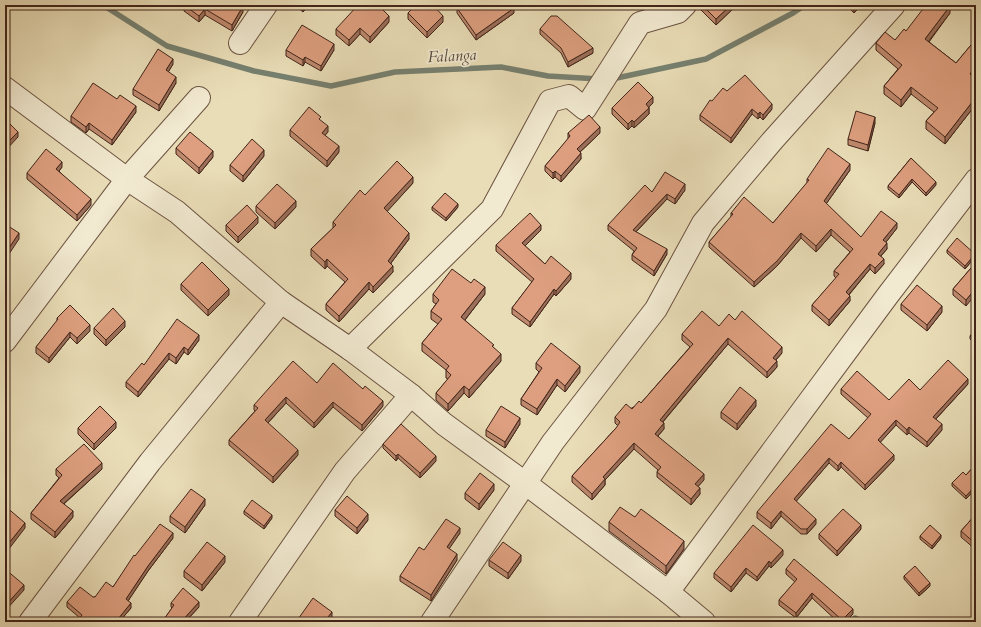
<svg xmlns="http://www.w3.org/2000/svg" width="981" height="627" font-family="Cardo,serif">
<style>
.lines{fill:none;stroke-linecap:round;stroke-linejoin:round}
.stream{stroke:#768070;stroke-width:5.5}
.minor-casing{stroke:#6c5341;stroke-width:24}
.minor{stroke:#f1e9d0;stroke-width:22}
.wall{fill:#be896d;stroke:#42251a}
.shaded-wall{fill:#9b6f59;stroke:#42251a}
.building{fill:#dd9f7f;stroke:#42251a}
.labels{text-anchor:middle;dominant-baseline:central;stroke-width:3.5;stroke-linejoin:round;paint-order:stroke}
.water-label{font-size:16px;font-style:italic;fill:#584b3e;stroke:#f1e9d0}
</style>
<rect width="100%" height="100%" fill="#e9ddb7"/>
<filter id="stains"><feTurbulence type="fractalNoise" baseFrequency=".005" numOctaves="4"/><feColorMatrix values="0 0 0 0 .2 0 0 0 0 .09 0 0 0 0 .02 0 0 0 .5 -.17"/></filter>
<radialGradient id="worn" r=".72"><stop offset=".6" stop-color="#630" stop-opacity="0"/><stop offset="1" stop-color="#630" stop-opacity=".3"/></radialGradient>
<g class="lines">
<g class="stream">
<path d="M 103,5 L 167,46 L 254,71 L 331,86 L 395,72 L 501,67 L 548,76 L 599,79"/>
<path d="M 612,79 L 706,59 L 793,13 L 805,5"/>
<path d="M 851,622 L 855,618 L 863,622"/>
</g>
<g class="minor-casing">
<g id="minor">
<path d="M 240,43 L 266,5"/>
<path d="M 5,88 L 127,179 L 177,212 L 281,302 L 350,349 L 411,395 L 444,424 L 525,483 L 668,592 L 704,622"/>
<path d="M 5,341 L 127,179 L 199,98"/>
<path d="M 350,349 L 492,209 L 550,101 L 569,96 L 585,109 L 640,23 L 678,12 L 685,5"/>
<path d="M 668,592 L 888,295 L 976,180"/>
<path d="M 30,622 L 150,462 L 281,302"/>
<path d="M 240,622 L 345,471 L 411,395"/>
<path d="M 432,622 L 553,442 L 656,309 L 703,223 L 773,140 L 894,5"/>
</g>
</g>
<use href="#minor" class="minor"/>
</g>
<g class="wall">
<path d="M 142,5 L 151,5 L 148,9 Z"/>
<path d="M 184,5 L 243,12 L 232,31 L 205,15 L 199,22 L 184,11 Z"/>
<path d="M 295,5 L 309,5 L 303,12 Z"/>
<path d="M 698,5 L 737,5 L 716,25 L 698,7 Z"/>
<path d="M 846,5 L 862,5 L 854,13 Z"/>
<path d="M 457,8 L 514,13 L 476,40 L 457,13 Z"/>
<path d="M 408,13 L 443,22 L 427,38 L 408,19 Z"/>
<path d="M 950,13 L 929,42 L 956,63 L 976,39 L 976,73 L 973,77 L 976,79 L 976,110 L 973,108 L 945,144 L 926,129 L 926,121 L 934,112 L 911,94 L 901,107 L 884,94 L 884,86 L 898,69 L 876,50 L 876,43 L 895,40 L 906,31 Z"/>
<path d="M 389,22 L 370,43 L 360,34 L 349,46 L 336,35 L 336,29 Z"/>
<path d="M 540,29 L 593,53 L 568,67 L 561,53 L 540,34 Z"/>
<path d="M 286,50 L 334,50 L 321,71 L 305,62 L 303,66 L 286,56 Z"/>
<path d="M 173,64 L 168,72 L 176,83 L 159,111 L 133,95 L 133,89 Z"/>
<path d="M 727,91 L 772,109 L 763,120 L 760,117 L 758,119 L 752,114 L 731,143 L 700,120 L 700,115 L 712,101 Z"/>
<path d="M 653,103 L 649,107 L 649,114 L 634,128 L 632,126 L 628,130 L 612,114 L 612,108 Z"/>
<path d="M 136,112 L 112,145 L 89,129 L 86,133 L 71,122 L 71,116 Z"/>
<path d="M 321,121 L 328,132 L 325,135 L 339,152 L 327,167 L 290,136 L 290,130 Z"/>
<path d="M 875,123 L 868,151 L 848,145 L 848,139 Z"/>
<path d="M 568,133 L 600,133 L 580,152 L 581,159 L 561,182 L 555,177 L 553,179 L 545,171 L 545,166 L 568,139 Z"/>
<path d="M 176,148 L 213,157 L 199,174 L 176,154 Z"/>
<path d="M 264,156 L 243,182 L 230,171 L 230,165 Z"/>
<path d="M 911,158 L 936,185 L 926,196 L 912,182 L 899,198 L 888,189 L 888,186 Z"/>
<path d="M 62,167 L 59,171 L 91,205 L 77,221 L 27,179 L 27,173 Z"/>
<path d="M 850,170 L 826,204 L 861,237 L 897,228 L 886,242 L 887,249 L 881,256 L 884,264 L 875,274 L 870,269 L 849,295 L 850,301 L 829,326 L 812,311 L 812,305 L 836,278 L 834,276 L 834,271 L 850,252 L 831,235 L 816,252 L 801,238 L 777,266 L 754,287 L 709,247 L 709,242 L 731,217 L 731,213 L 773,223 L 807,183 L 807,179 Z"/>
<path d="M 413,183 L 387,211 L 409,239 L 391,263 L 393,272 L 373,293 L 369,289 L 339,322 L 326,310 L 326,304 L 345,282 L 327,266 L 325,269 L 311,256 L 311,249 L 333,228 L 333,222 L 365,195 Z"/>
<path d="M 685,190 L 675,204 L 667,199 L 636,232 L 667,254 L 654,276 L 632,260 L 632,255 L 634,251 L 608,230 L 608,225 L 652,192 Z"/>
<path d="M 256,206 L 296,207 L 275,229 L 256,212 Z"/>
<path d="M 432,207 L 458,207 L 446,221 L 432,210 Z"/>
<path d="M 258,223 L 238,243 L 226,231 L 226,225 Z"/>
<path d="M 541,230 L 525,246 L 545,264 L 571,279 L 556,296 L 554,294 L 530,327 L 512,314 L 512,308 L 532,282 L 496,251 L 496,245 Z"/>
<path d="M 947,250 L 975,257 L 965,269 L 947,253 Z"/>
<path d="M 971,268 L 966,306 L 953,295 L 953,289 Z"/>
<path d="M 181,284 L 229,295 L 208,316 L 181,290 Z"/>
<path d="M 433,294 L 485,294 L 465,320 L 494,348 L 501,361 L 469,398 L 464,393 L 448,411 L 436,400 L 436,393 L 448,379 L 446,378 L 446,370 L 422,351 L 422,343 L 438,324 L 431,319 L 431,311 L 436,304 L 433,302 Z"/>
<path d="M 901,304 L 942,312 L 927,331 L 901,310 Z"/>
<path d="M 57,318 L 90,331 L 77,344 L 70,337 L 49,363 L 36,353 L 36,347 L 57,321 Z"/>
<path d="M 735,320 L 782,353 L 776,360 L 777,367 L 767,378 L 728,344 L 663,422 L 664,429 L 658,436 L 704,480 L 698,486 L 700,494 L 691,505 L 657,477 L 657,472 L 658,470 L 634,449 L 605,480 L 605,485 L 592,500 L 572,482 L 572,476 L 616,428 L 618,426 L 615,423 L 615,417 L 641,403 L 690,347 L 682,340 L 682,334 L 719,326 Z"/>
<path d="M 125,327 L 106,346 L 94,334 L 94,328 Z"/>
<path d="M 976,329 L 976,344 L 970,339 L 970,336 Z"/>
<path d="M 199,340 L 188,355 L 184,352 L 176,364 L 169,359 L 138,397 L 126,387 L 126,382 L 144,365 Z"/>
<path d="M 536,363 L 580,372 L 565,392 L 557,385 L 537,415 L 521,405 L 521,399 L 539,372 L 536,369 Z"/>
<path d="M 317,383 L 383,406 L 362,431 L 333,407 L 314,428 L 286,403 L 268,423 L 298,455 L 273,483 L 229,445 L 229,440 L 255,411 L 254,410 L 254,405 Z"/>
<path d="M 968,384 L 936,419 L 942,430 L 927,447 L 909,433 L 907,435 L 896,425 L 880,442 L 894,460 L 865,490 L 841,467 L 838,471 L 829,463 L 796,501 L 816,524 L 807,534 L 801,534 L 781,516 L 771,529 L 757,518 L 757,512 L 849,439 L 868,418 L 841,394 L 841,389 L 889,400 L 920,390 Z"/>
<path d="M 756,406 L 737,430 L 721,418 L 721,412 Z"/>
<path d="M 520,424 L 505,448 L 486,436 L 486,430 Z"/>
<path d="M 78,428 L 116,428 L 94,450 L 78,434 Z"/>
<path d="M 383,444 L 436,461 L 420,478 L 398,458 L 396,461 L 383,448 Z"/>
<path d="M 976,464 L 976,488 L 966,499 L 952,486 L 952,483 L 966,475 Z"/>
<path d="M 56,469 L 102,469 L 64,504 L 73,517 L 55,538 L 31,519 L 31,513 L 59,478 L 56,475 Z"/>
<path d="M 494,490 L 479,510 L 465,499 L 465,493 Z"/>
<path d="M 205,505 L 185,533 L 170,522 L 170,516 Z"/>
<path d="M 335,510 L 368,520 L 357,534 L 335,516 Z"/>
<path d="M 244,511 L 272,518 L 264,529 L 244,514 Z"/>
<path d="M 976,514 L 976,550 L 961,537 L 961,531 Z"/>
<path d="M 635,517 L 684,549 L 666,574 L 609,531 L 609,522 Z"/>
<path d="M 861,529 L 837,556 L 819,539 L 819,534 Z"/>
<path d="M 460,533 L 449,548 L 457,560 L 431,601 L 400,581 L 400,576 L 424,550 Z"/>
<path d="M 920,536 L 941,538 L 932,549 L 920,539 Z"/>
<path d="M 173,538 L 148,571 L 128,601 L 131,608 L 120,621 L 80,618 L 67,607 L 67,602 L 95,597 L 113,587 L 135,556 Z"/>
<path d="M 783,555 L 771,568 L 769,566 L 757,581 L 746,573 L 731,592 L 714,578 L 714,573 Z"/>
<path d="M 489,560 L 521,561 L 508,579 L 489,566 Z"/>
<path d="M 225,562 L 202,591 L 184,577 L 184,571 Z"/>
<path d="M 786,569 L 853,614 L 845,622 L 838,622 L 812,598 L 796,618 L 779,605 L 779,600 L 795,582 L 786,574 Z"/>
<path d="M 904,576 L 930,586 L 919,596 L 904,579 Z"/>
<path d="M 171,603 L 199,607 L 185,622 L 162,622 L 172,608 L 171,607 Z"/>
</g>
<g class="shaded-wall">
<path d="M 304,5 L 309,5 L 303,12 L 303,6 Z"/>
<path d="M 731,5 L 737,5 L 716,25 L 716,19 Z"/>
<path d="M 856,5 L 862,5 L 854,13 L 854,7 Z"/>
<path d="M 243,6 L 243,12 L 232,31 L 232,25 Z"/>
<path d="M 950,6 L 950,13 L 925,46 L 925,39 Z"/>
<path d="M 514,8 L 514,13 L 476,40 L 476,35 Z"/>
<path d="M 205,9 L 205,15 L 199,22 L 199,16 Z"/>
<path d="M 389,16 L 389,22 L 370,43 L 370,37 Z"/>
<path d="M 443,16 L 443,22 L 427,38 L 427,32 Z"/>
<path d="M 360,28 L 360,34 L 349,46 L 349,40 Z"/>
<path d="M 334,44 L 334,50 L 321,71 L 321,66 Z"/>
<path d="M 593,48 L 593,53 L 568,67 L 568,62 Z"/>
<path d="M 305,57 L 305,62 L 303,66 L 303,60 Z"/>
<path d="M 173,59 L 173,64 L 166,76 L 166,70 Z"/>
<path d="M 976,66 L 976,73 L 970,81 L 970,74 Z"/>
<path d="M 176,77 L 176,83 L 159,111 L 159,105 Z"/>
<path d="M 911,87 L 911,94 L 901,107 L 901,100 Z"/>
<path d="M 653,97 L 653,103 L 646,110 L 646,104 Z"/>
<path d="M 973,101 L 973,108 L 945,144 L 945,137 Z"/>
<path d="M 772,104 L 772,109 L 763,120 L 763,115 Z"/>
<path d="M 136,106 L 136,112 L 112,145 L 112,140 Z"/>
<path d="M 649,108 L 649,114 L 634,128 L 634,122 Z"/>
<path d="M 752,109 L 752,114 L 731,143 L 731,138 Z"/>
<path d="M 760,112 L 760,117 L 758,119 L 758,114 Z"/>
<path d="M 875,117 L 875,123 L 868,151 L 868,145 Z"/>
<path d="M 632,120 L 632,126 L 628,130 L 628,124 Z"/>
<path d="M 89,123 L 89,129 L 86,133 L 86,127 Z"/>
<path d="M 328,126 L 328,132 L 322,139 L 322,133 Z"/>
<path d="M 600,127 L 600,133 L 577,155 L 577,149 Z"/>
<path d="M 18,132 L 18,137 L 5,151 L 5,145 Z"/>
<path d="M 339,146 L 339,152 L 327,167 L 327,161 Z"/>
<path d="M 264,150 L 264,156 L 243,182 L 243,176 Z"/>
<path d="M 213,151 L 213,157 L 199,174 L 199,168 Z"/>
<path d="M 581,153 L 581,159 L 561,182 L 561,176 Z"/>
<path d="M 62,162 L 62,167 L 56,175 L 56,169 Z"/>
<path d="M 850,164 L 850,170 L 824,207 L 824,201 Z"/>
<path d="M 555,171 L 555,177 L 553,179 L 553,173 Z"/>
<path d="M 413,177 L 413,183 L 384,215 L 384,208 Z"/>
<path d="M 912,179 L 912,182 L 899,198 L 899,195 Z"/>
<path d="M 936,182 L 936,185 L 926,196 L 926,193 Z"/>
<path d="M 685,184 L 685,190 L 675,204 L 675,199 Z"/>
<path d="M 667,194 L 667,199 L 633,235 L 633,230 Z"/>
<path d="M 91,199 L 91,205 L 77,221 L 77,215 Z"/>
<path d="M 296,201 L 296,207 L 275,229 L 275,223 Z"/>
<path d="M 458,204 L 458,207 L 446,221 L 446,218 Z"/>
<path d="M 258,217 L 258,223 L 238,243 L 238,237 Z"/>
<path d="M 897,223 L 897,228 L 883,246 L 883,240 Z"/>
<path d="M 541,225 L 541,230 L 522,249 L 522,243 Z"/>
<path d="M 831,229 L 831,235 L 816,252 L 816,246 Z"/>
<path d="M 19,233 L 19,239 L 5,260 L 5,254 Z"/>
<path d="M 409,233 L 409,239 L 388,267 L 388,261 Z"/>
<path d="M 801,233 L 801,238 L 777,266 L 754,287 L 754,282 Z"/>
<path d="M 887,243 L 887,249 L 878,259 L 878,254 Z"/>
<path d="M 667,249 L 667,254 L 654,276 L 654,271 Z"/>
<path d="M 975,254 L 975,257 L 965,269 L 965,266 Z"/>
<path d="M 327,259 L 327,266 L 325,269 L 325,262 Z"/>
<path d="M 884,259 L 884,264 L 875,274 L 875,268 Z"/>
<path d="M 870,264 L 870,269 L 846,298 L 846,292 Z"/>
<path d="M 393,266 L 393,272 L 373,293 L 373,287 Z"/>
<path d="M 571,273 L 571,279 L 556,296 L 556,291 Z"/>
<path d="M 369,282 L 369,289 L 339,322 L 339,316 Z"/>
<path d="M 485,287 L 485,294 L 461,325 L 461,317 Z"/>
<path d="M 976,288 L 976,294 L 966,306 L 966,300 Z"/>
<path d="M 229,289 L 229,295 L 208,316 L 208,310 Z"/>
<path d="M 554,289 L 554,294 L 530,327 L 530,322 Z"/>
<path d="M 850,296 L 850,301 L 829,326 L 829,320 Z"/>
<path d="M 942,306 L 942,312 L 927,331 L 927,325 Z"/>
<path d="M 125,321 L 125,327 L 106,346 L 106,340 Z"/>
<path d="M 90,325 L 90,331 L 77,344 L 77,338 Z"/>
<path d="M 70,332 L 70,337 L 49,363 L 49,358 Z"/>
<path d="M 199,335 L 199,340 L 188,355 L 188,350 Z"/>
<path d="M 728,338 L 728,344 L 660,425 L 660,420 Z"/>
<path d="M 184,347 L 184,352 L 176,364 L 176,358 Z"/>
<path d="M 782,347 L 782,353 L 773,363 L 773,358 Z"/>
<path d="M 169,353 L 169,359 L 138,397 L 138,392 Z"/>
<path d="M 501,354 L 501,361 L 469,398 L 469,390 Z"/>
<path d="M 777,361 L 777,367 L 767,378 L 767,372 Z"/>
<path d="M 580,366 L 580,372 L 565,392 L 565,386 Z"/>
<path d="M 557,379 L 557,385 L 537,415 L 537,409 Z"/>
<path d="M 968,379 L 968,384 L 933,422 L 933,417 Z"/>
<path d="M 464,386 L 464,393 L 448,411 L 448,404 Z"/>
<path d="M 286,397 L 286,403 L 265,426 L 265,420 Z"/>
<path d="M 756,400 L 756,406 L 737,430 L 737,424 Z"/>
<path d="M 383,401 L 383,406 L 362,431 L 362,425 Z"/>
<path d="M 333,402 L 333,407 L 314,428 L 314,423 Z"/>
<path d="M 520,418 L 520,424 L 505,448 L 505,442 Z"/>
<path d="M 896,420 L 896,425 L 878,445 L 878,440 Z"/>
<path d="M 116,422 L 116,428 L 94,450 L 94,444 Z"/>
<path d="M 664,423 L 664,429 L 655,439 L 655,434 Z"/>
<path d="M 942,424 L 942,430 L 927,447 L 927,442 Z"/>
<path d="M 909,427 L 909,433 L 907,435 L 907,430 Z"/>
<path d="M 7,440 L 7,445 L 5,447 L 5,442 Z"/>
<path d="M 634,443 L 634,449 L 605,480 L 605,485 L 592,500 L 592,494 L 603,477 Z"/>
<path d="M 298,450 L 298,455 L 273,483 L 273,477 Z"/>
<path d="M 398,454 L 398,458 L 396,461 L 396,456 Z"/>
<path d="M 894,455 L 894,460 L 865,490 L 865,485 Z"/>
<path d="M 436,456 L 436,461 L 420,478 L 420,473 Z"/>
<path d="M 829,458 L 829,463 L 794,504 L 794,499 Z"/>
<path d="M 841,462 L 841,467 L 838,471 L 838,466 Z"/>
<path d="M 102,463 L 102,469 L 60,507 L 60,501 Z"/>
<path d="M 704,474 L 704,480 L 695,490 L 695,484 Z"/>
<path d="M 494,484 L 494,490 L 479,510 L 479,504 Z"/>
<path d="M 976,485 L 976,488 L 966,499 L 966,496 Z"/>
<path d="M 700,488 L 700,494 L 691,505 L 691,499 Z"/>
<path d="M 205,499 L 205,505 L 185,533 L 185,527 Z"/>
<path d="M 73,511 L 73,517 L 55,538 L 55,532 Z"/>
<path d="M 781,511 L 781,516 L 771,529 L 771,523 Z"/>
<path d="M 368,514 L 368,520 L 357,534 L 357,528 Z"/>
<path d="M 272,515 L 272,518 L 264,529 L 264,526 Z"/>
<path d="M 816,519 L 816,524 L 807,534 L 807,529 Z"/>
<path d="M 25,523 L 25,528 L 5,554 L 5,548 Z"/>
<path d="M 861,525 L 861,529 L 837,556 L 837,551 Z"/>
<path d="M 460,528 L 460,533 L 447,552 L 447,547 Z"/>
<path d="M 173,533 L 173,538 L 148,571 L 126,604 L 126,599 L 148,566 Z"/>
<path d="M 941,535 L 941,538 L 932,549 L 932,546 Z"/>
<path d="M 684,541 L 684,549 L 666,574 L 666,566 Z"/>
<path d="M 783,550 L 783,555 L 771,568 L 771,563 Z"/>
<path d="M 457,554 L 457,560 L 431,601 L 431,595 Z"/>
<path d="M 521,555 L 521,561 L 508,579 L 508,573 Z"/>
<path d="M 225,556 L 225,562 L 202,591 L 202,585 Z"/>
<path d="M 769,561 L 769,566 L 757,581 L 757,577 Z"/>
<path d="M 746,568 L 746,573 L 731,592 L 731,587 Z"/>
<path d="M 930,583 L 930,586 L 919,596 L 919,593 Z"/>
<path d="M 24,585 L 24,590 L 5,611 L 5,606 Z"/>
<path d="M 812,593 L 812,598 L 796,618 L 796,613 Z"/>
<path d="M 199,602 L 199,607 L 185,622 L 181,622 Z"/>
<path d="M 131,603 L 131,608 L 119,622 L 118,619 Z"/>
<path d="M 853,609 L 853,614 L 845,622 L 842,622 L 842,620 Z"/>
<path d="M 332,612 L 332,617 L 328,622 L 324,622 Z"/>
</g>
<g class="building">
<path d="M 184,5 L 242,5 L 243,6 L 232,25 L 205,9 L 199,16 Z"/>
<path d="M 358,5 L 378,5 L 389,16 L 370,37 L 360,28 L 349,40 L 336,29 Z"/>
<path d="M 416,5 L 433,5 L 443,16 L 427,32 L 408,13 Z"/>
<path d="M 461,5 L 512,5 L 514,8 L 476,35 L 457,8 Z"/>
<path d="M 702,5 L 731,5 L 716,19 Z"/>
<path d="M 926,5 L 948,5 L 950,6 L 925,39 L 956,63 L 976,39 L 976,66 L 970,74 L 976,79 L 976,103 L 973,101 L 945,137 L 926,121 L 938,108 L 911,87 L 901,100 L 884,86 L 902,65 L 876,43 L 885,32 L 895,40 L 904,29 L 906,31 Z"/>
<path d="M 551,16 L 557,16 L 593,48 L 568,62 L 561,48 L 540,29 Z"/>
<path d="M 302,25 L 334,44 L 321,66 L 305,57 L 303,60 L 286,50 Z"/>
<path d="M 158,49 L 173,59 L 166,70 L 176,77 L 159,105 L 133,89 Z"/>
<path d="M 745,75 L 772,104 L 763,115 L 760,112 L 758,114 L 752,109 L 731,138 L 700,115 L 710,100 L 712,101 L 723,88 L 727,91 Z"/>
<path d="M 638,82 L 653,97 L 646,104 L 649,108 L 634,122 L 632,120 L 628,124 L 612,108 Z"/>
<path d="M 93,83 L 117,99 L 120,95 L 136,106 L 112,140 L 89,123 L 86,127 L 71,116 Z"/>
<path d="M 309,107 L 321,117 L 319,119 L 328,126 L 322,133 L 339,146 L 327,161 L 290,130 Z"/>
<path d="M 856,111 L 875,117 L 868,145 L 848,139 Z"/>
<path d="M 589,115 L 600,127 L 577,149 L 581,153 L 561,176 L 555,171 L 553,173 L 545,166 L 570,136 L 568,133 Z"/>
<path d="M 6,120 L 18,132 L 5,145 L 5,121 Z"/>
<path d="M 190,132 L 213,151 L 199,168 L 176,148 Z"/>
<path d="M 252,139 L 264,150 L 243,176 L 230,165 Z"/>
<path d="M 828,148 L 850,164 L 824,201 L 861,237 L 881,211 L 897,223 L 883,240 L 887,243 L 878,254 L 884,259 L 875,268 L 870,264 L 846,292 L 850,296 L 829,320 L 812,305 L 839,274 L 834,271 L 853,249 L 831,229 L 816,246 L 801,233 L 777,261 L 754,282 L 709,242 L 733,214 L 731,213 L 744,197 L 773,223 L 809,180 L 807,179 Z"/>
<path d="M 46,149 L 62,162 L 56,169 L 91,199 L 77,215 L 27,173 Z"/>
<path d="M 911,158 L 936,182 L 926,193 L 912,179 L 899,195 L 888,186 Z"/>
<path d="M 397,161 L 413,177 L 384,208 L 409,233 L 388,261 L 393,266 L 373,287 L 369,282 L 339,316 L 326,304 L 348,279 L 327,259 L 325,262 L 311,249 L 336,225 L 333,222 L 360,190 L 365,195 Z"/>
<path d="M 665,172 L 685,184 L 675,199 L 667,194 L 633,230 L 667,249 L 654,271 L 632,255 L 637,248 L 608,225 L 645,185 L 652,192 Z"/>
<path d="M 277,184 L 296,201 L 275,223 L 256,206 Z"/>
<path d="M 445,193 L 458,204 L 446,218 L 432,207 Z"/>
<path d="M 247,205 L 258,217 L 238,237 L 226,225 Z"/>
<path d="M 530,213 L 541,225 L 522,243 L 545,264 L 551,256 L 571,273 L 556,291 L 554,289 L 530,322 L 512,308 L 534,279 L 496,245 Z"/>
<path d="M 5,224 L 19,233 L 5,254 Z"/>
<path d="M 957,238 L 975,254 L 965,266 L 947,250 Z"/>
<path d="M 202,262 L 229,289 L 208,310 L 181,284 Z"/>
<path d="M 971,268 L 976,272 L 976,288 L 966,300 L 953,289 Z"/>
<path d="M 452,269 L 471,283 L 474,279 L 485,287 L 461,317 L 494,345 L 492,346 L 501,354 L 469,390 L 464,386 L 448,404 L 436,393 L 451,375 L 446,370 L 449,366 L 422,343 L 442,319 L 431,311 L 439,300 L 433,294 Z"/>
<path d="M 917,285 L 942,306 L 927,325 L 901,304 Z"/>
<path d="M 70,305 L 90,325 L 77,338 L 70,332 L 49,358 L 36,347 L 58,319 L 57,318 Z"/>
<path d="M 113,308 L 125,321 L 106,340 L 94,328 Z"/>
<path d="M 702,311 L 719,326 L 729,314 L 735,320 L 742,311 L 782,347 L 773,358 L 777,361 L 767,372 L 728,338 L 660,420 L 664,423 L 655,434 L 704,474 L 695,484 L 700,488 L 691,499 L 657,472 L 661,467 L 634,443 L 603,477 L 605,479 L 592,494 L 572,476 L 616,428 L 620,422 L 615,417 L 626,404 L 632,409 L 639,401 L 641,403 L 693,344 L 682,334 Z"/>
<path d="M 177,319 L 199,335 L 188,350 L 184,347 L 176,358 L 169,353 L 138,392 L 126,382 L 142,363 L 144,365 Z"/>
<path d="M 976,329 L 976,341 L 970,336 Z"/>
<path d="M 551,343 L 580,366 L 565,386 L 557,379 L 537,409 L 521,399 L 542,368 L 536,363 Z"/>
<path d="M 948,360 L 968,379 L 933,417 L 942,424 L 927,442 L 909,427 L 907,430 L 896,420 L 878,440 L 894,455 L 865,485 L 841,462 L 838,466 L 829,458 L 794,499 L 816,519 L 807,529 L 801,529 L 781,511 L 771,523 L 757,512 L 831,424 L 849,439 L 871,414 L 841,389 L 857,371 L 889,400 L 909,379 L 920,390 Z"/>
<path d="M 293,361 L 317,383 L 333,363 L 363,389 L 365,386 L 383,401 L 362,425 L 333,402 L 314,423 L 286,397 L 265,420 L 298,450 L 273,477 L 229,440 L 258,408 L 254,405 Z"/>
<path d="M 740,387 L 756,400 L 737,424 L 721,412 Z"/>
<path d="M 100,406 L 116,422 L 94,444 L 78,428 Z"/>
<path d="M 501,406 L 520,418 L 505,442 L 486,430 Z"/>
<path d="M 401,424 L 436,456 L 420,473 L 398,454 L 396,456 L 383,444 Z"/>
<path d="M 84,444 L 102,463 L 60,501 L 73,511 L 55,532 L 31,513 L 62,475 L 56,469 Z"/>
<path d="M 976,464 L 976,485 L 966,496 L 952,483 L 963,472 L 966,475 Z"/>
<path d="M 480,473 L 494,484 L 479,504 L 465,493 Z"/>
<path d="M 191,489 L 205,499 L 185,527 L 170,516 Z"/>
<path d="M 347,496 L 368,514 L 357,528 L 335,510 Z"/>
<path d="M 252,500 L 272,515 L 264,526 L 244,511 Z"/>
<path d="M 5,506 L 25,523 L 5,548 Z"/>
<path d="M 620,507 L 635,517 L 641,509 L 684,541 L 666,566 L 609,522 Z"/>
<path d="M 843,509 L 861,525 L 837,551 L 819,534 Z"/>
<path d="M 976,514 L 976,544 L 961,531 Z"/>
<path d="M 446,519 L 460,528 L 447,547 L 457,554 L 431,595 L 400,576 L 419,547 L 424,550 Z"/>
<path d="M 160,524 L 173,533 L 148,566 L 126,599 L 131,603 L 118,619 L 122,622 L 77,622 L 82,615 L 67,602 L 80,587 L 93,597 L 95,597 L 106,582 L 113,587 L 134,555 L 135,556 Z"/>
<path d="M 753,525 L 783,550 L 771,563 L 769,561 L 757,577 L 746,568 L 731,587 L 714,573 Z"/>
<path d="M 930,525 L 941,535 L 932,546 L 920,536 Z"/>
<path d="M 207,542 L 225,556 L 202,585 L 184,571 Z"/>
<path d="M 503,542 L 521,555 L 508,573 L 489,560 Z"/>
<path d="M 794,559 L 853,609 L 842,620 L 812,593 L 796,613 L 779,600 L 797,579 L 786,569 Z"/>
<path d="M 915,566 L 930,583 L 919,593 L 904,576 Z"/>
<path d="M 5,569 L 24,585 L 5,606 Z"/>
<path d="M 183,588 L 199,602 L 181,622 L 162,622 L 174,605 L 171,603 Z"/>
<path d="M 313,598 L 332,612 L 324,622 L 296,622 Z"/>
</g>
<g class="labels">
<g class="water-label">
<text transform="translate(452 56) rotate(-3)">Falanga</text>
</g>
</g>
<rect width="981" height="627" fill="none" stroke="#e9ddb7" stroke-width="20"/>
<rect x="6" y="6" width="969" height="615" fill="none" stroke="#42251a" stroke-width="2"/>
<rect x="10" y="10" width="961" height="607" fill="none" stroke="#42251a"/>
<rect width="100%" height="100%" filter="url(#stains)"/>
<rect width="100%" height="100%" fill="url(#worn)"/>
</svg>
